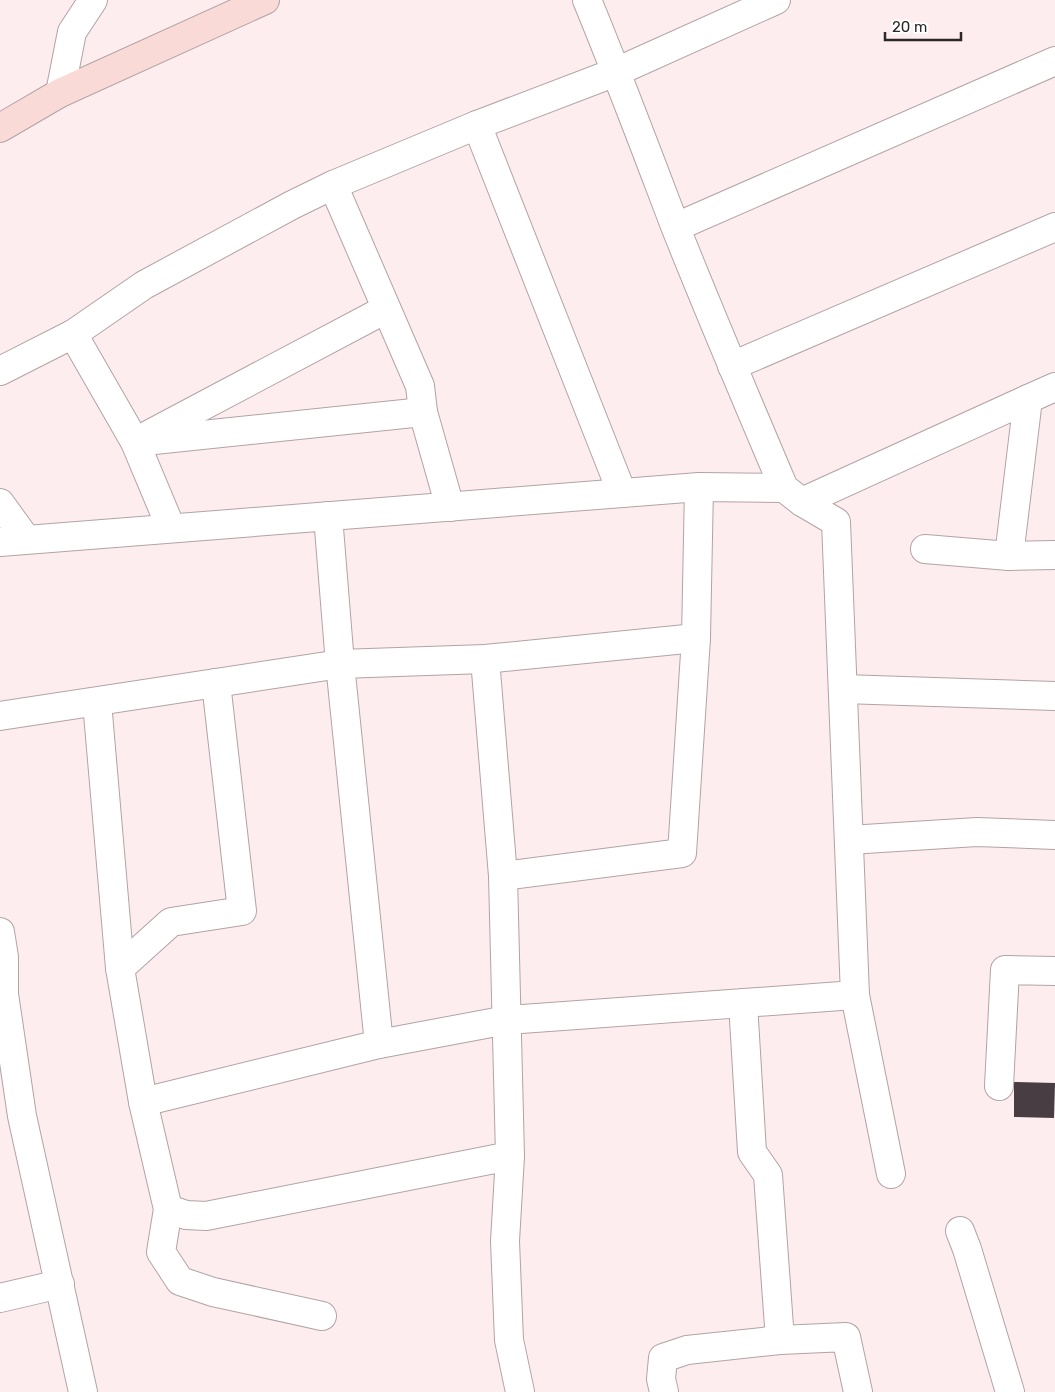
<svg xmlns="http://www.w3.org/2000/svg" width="1055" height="1392" font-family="Rubik,sans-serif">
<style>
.building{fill:#483d42}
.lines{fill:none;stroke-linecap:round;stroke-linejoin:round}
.minor-casing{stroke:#b2a3a5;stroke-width:30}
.secondary-casing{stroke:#b2a3a5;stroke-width:30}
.minor{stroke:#fff;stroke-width:28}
.secondary{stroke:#f9dad7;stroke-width:28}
</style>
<rect width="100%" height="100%" fill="#fdedef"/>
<path class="building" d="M 1014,1082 L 1055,1083 L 1054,1118 L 1014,1117 Z"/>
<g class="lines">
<g class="minor-casing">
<g id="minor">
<path d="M 60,93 L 72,32 L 93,0"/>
<path d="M 477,125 L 622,493"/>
<path d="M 333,185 L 420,386 L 423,412 L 450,507"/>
<path d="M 676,227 L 1055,61"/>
<path d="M 73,334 L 135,442 L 171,528"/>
<path d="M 732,366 L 1055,227"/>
<path d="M 0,371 L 73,334 L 144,285 L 292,205 L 333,185 L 477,125 L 616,72 L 776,0"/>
<path d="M 1028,399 L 1055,387"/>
<path d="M 148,435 L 386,309"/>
<path d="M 135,442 L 423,412"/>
<path d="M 802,502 L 1028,399 L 1009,556 L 1055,555"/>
<path d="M 0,503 L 26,539"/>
<path d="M 328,516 L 340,664 L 485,659 L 696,638"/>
<path d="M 0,542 L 699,487 L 784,488"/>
<path d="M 925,549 L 1009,556"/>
<path d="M 485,659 L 503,876 L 510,1156 L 505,1241 L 509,1340 L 520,1392"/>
<path d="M 843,689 L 1055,696"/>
<path d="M 97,702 L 120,968 L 143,1102 L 168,1209 L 161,1252 L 180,1281 L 213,1292 L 322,1316"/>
<path d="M 0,716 L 340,664 L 379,1044 L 507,1020 L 855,995 L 836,522 L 802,502 L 784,488 C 747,401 710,314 675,226 C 646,150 618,75 587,0"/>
<path d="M 849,840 L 977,832 L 1055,835"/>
<path d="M 503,876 L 682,853 L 696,638 L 699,487"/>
<path d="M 0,932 L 4,957 L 4,994 L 22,1116 L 83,1392"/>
<path d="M 120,968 L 171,922 L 242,911 L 216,683"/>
<path d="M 855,995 L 891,1174"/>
<path d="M 743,1003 L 752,1152 L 768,1175 L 780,1340"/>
<path d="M 999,1086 L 1005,970 L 1055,971"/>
<path d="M 143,1102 L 379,1044"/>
<path d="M 168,1209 L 186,1215 L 206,1216 L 510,1156"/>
<path d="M 960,1231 L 967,1249 L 1010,1392"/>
<path d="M 0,1298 L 60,1284"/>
<path d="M 664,1392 L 661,1379 L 663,1358 L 687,1350 L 780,1340 L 846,1337 L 858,1392"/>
</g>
</g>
<g class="secondary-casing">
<path id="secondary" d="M 0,128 L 60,93 L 265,0"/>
</g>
<use href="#minor" class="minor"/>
<use href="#secondary" class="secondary"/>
</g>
<path d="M885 32v8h76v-8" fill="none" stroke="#2d2728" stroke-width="2.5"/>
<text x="892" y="32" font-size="15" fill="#2d2728" stroke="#ffffff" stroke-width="4" paint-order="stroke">20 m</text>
</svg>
